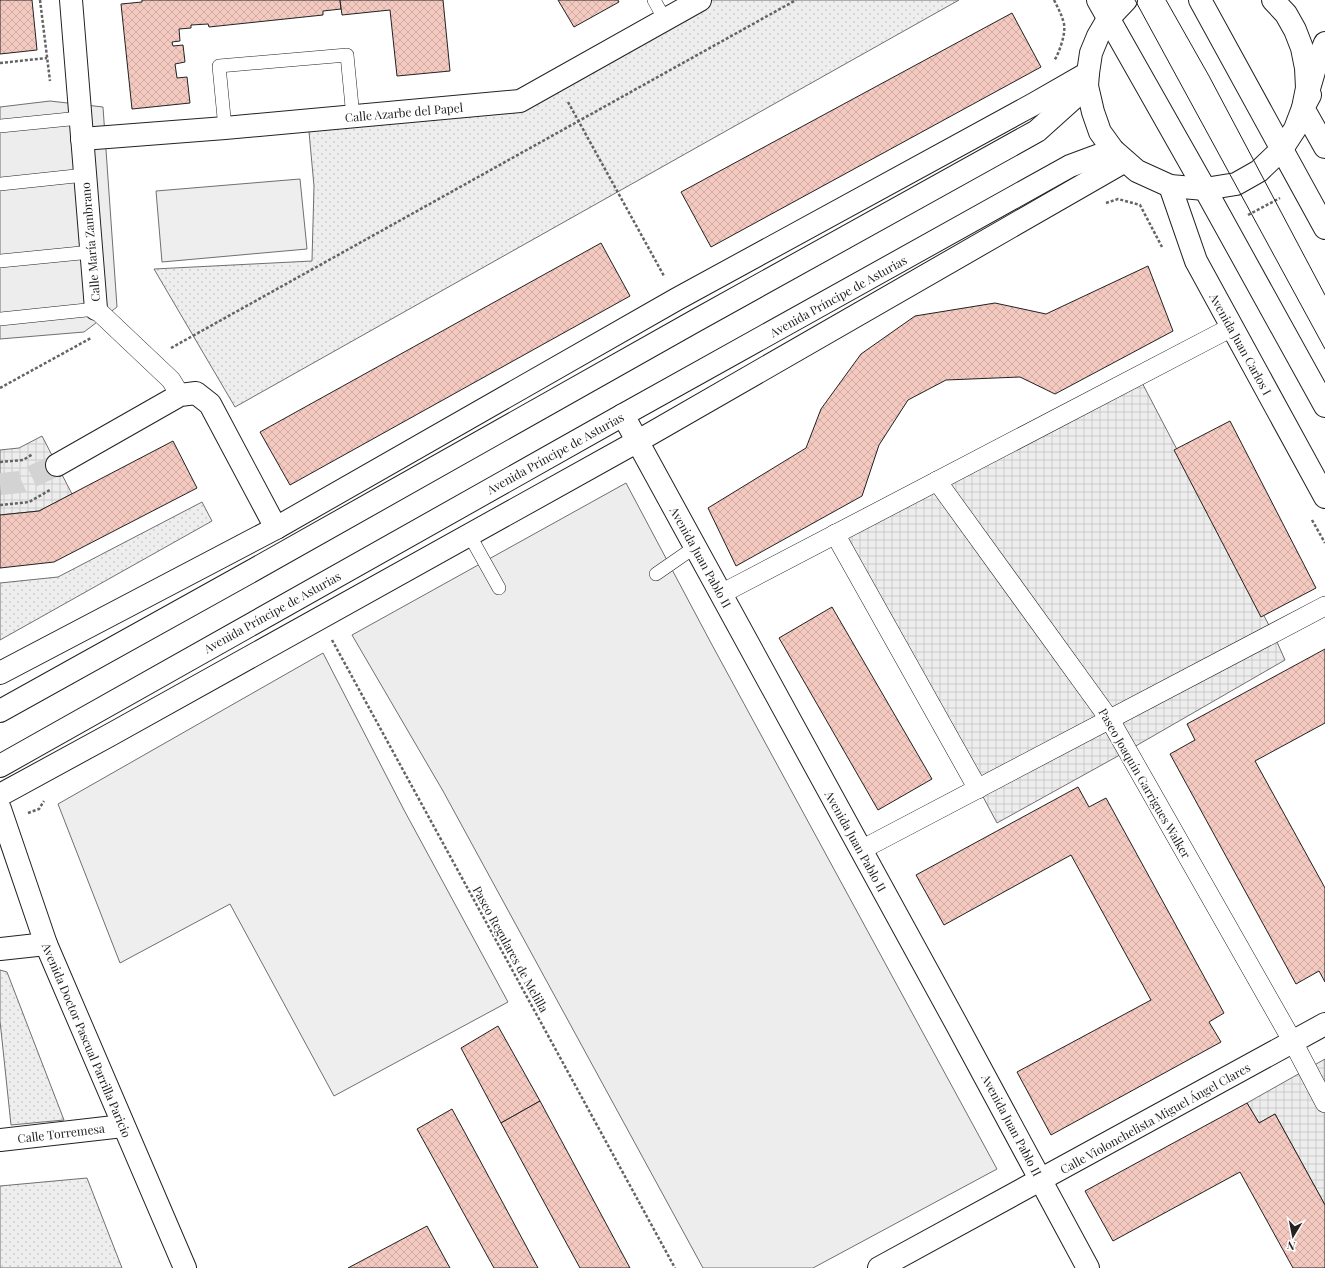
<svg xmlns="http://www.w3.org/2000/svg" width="1325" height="1268" font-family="'Playfair Display',serif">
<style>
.green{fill:#eee;stroke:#6f6f6f}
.park{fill:url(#park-dots);stroke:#6f6f6f}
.parking{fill:#ededed;stroke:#6f6f6f}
.plaza{fill:url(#plaza-grid);stroke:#6f6f6f}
.building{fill:url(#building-cross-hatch);stroke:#222}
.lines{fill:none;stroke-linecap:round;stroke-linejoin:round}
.minor-tunnel{stroke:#d3d3d3;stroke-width:22;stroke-dasharray:22 11;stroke-linecap:butt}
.service-casing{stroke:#222;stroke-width:14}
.pedestrian-casing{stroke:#222;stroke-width:20}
.minor-casing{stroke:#222;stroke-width:24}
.secondary-casing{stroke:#222;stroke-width:24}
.primary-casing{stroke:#222;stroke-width:24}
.path{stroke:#646464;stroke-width:2.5;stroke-dasharray:3 2;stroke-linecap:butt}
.service{stroke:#fff;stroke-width:13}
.pedestrian{stroke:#fff;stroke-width:19}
.minor{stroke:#fff;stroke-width:22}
.secondary{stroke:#fff;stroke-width:22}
.primary{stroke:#fff;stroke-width:22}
.tram{stroke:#222;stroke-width:1}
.labels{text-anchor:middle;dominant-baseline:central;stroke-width:3;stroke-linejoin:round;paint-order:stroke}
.street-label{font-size:12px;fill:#222;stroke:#fff}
</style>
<defs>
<pattern id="park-dots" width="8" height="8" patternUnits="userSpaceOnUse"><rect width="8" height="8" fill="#eee"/><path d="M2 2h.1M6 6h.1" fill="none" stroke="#ccc" stroke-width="1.8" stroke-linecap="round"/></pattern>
<pattern id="plaza-grid" width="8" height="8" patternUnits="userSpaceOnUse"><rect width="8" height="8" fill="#ededed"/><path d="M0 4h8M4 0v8" fill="none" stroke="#cbcbcb"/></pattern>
<pattern id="building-cross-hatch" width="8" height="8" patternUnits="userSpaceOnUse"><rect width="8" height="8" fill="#f3c9c0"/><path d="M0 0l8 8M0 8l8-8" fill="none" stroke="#d0aca5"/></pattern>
</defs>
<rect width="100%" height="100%" fill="#fff"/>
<g class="green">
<path d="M 300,179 L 307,249 L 162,262 L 156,191 Z"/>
<path d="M 323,653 L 404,810 L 508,1002 L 334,1096 L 230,904 L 120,963 L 58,804 Z"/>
</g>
<g class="park">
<path d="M 700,0 L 959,0 L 235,407 L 154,269 L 312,261 L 314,186 L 308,121 L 520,101 Z"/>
<path d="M 202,502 L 212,521 L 0,640 L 0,583 L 58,577 Z"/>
<path d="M 0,970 L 7,972 L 64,1120 L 11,1125 L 0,1021 Z"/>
<path d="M 87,1178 L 122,1268 L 0,1268 L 0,1186 Z"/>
</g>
<g class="parking">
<path d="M 50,101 L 103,107 L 117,307 L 84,332 L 0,339 L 0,107 Z"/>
<path d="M 626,483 L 711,643 L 997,1169 L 813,1268 L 703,1268 L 443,791 L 352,635 Z"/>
</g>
<g class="plaza">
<path d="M 1138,375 L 1273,633 L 1285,660 L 1127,751 L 997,823 L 841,531 Z"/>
<path d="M 42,436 L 72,494 L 39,511 L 0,515 L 0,450 L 19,448 Z"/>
<path d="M 1325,1059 L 1325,1205 L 1275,1114 L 1259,1123 L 1247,1103 Z"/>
</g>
<g class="building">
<path d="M 0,0 L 32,0 L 37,50 L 0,54 Z"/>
<path d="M 142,0 L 340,0 L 341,9 L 323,11 L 323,15 L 209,27 L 208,24 L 191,25 L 191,28 L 179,29 L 180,41 L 172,42 L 173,46 L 183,45 L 185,62 L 175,64 L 177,78 L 187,77 L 190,103 L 132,109 L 121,4 L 142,2 Z"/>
<path d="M 340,0 L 443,0 L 450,71 L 397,76 L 390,10 L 342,15 Z"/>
<path d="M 558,0 L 618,0 L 619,2 L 574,27 Z"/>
<path d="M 1012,13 L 1041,67 L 711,247 L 681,192 Z"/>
<path d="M 601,243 L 630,296 L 290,485 L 260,432 Z"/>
<path d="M 1148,266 L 1173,331 L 1055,394 L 1020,377 L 946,380 L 908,400 L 879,445 L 862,496 L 736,566 L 708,508 L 806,448 L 821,409 L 861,354 L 915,316 L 995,303 L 1046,314 Z"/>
<path d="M 1230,421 L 1316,588 L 1261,617 L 1174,450 Z"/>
<path d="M 173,441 L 197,488 L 54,562 L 0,568 L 0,515 L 39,511 Z"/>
<path d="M 832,607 L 932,779 L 878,810 L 779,638 Z"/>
<path d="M 1325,649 L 1325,723 L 1255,761 L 1325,888 L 1325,982 L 1319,971 L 1296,984 L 1170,754 L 1195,740 L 1187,724 Z"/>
<path d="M 1078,787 L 1089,807 L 1106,798 L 1224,1013 L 1209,1022 L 1221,1042 L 1051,1135 L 1017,1072 L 1151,1000 L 1071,855 L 944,925 L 916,875 Z"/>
<path d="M 498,1026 L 540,1101 L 501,1123 L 461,1048 Z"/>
<path d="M 540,1101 L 630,1268 L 580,1268 L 557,1226 L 501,1123 Z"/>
<path d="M 1247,1103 L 1259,1123 L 1275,1114 L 1325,1205 L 1325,1268 L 1293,1268 L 1240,1172 L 1113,1241 L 1085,1191 Z"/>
<path d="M 452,1109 L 477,1155 L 538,1268 L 494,1268 L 417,1129 Z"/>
<path d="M 427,1226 L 450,1268 L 348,1268 Z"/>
</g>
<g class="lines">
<path class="minor-tunnel" d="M 0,484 L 20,482 L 57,465"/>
<g class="service-casing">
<g id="service">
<path d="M 654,0 L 665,20"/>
<path d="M 0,126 L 80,118"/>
<path d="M 225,128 L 219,66 L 347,55 L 353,117"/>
<path d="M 0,184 L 85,175"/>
<path d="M 0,261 L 91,252"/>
<path d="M 0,319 L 96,309"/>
<path d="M 470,536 L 499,588"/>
<path d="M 656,574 L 695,547"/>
</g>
</g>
<g class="pedestrian-casing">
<g id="pedestrian">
<path d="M 96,309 L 171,380 L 180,395"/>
<path d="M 937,481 L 1110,720 L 1293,1042 L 1325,1103"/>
<path d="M 835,534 L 978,789"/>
<path d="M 721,594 L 1232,327"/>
<path d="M 861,850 L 1325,606"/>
</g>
</g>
<g class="minor-casing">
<g id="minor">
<path d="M 71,0 L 96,309"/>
<path d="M 1310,95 L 1303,108 L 1325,147"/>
<path d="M 82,139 L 225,128 L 520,101 L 700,0"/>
<path d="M 1170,186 L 1196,261 L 1325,497"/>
<path d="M 623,415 L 957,1025 L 1088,1268"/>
<path d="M 57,465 L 180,395 L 196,393 L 210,404 L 276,528"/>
<path d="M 0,673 L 276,528 L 677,299 L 1034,104 L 1088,73"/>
<path d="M 0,795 L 110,735 L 638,441 L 1125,161"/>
<path d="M 0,809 L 46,944 L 185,1268"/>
<path d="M 0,949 L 46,944"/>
<path d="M 0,1140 L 123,1126"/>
<path d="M 879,1268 L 1325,1024"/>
</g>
</g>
<g class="secondary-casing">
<g id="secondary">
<path d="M 1308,92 L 1315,68 L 1325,43"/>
<path d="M 0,711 L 257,568 L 695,321 L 1037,131 L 1087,86"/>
<path d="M 0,766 L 623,415 L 1070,166 L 1113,150"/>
</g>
</g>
<g class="primary-casing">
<g id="primary">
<path d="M 1098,0 L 1205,189 L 1325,406"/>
<path d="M 1126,0 L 1108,19 L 1098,36 L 1091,53 L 1088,73 L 1087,86 L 1093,112 L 1100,132 L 1113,150 L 1137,171 L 1170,186 L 1205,189 L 1236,184 L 1259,171 L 1282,149 L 1295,129 L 1303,108 L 1307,88 L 1306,68 L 1302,48 L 1295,30 L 1286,14 L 1273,0"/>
<path d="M 1200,0 L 1325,228"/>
</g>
</g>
<g class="path">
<path d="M 40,0 L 50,81"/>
<path d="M 1054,0 C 1058,8 1062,15 1064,24 C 1066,34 1059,53 1054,61"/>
<path d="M 0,63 L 47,58"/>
<path d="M 568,102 L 664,276"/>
<path d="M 1106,203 L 1118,199 L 1140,205 L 1162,247"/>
<path d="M 1248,215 L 1280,198"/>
<path d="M 171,348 L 796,0"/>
<path d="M 0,388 L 91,338"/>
<path d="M 0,462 L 23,460 L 33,454"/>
<path d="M 0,505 L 29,502 L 50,490"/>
<path d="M 1312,520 L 1325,543"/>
<path d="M 332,640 L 675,1268"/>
<path d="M 28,813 L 39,809 L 44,801"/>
</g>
<use href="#service" class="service"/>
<use href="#pedestrian" class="pedestrian"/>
<use href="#minor" class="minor"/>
<use href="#secondary" class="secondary"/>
<use href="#primary" class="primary"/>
<g class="tram">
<path d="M 1135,0 L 1325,349"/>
<path d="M 1166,0 L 1209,76 L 1325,295"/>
</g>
</g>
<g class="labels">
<g class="street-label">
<text transform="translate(404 112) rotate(-5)">Calle Azarbe del Papel</text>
<text transform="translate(90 242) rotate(-95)">Calle María Zambrano</text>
<text transform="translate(838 296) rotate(-29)">Avenida Príncipe de Asturias</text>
<text transform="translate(1241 344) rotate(61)">Avenida Juan Carlos I</text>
<text transform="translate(555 453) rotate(-29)">Avenida Príncipe de Asturias</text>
<text transform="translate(701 557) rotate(61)">Avenida Juan Pablo II</text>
<text transform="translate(272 612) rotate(-29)">Avenida Príncipe de Asturias</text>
<text transform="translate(1145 783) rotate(60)">Paseo Joaquín Garrigues Walker</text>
<text transform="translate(856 841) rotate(61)">Avenida Juan Pablo II</text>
<text transform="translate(511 949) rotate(61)">Paseo Regulares de Melilla</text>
<text transform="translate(87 1040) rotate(67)">Avenida Doctor Pascual Parrilla Paricio</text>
<text transform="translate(1155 1118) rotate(-29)">Calle Violonchelista Miguel Ángel Clares</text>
<text transform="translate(1012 1125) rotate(62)">Avenida Juan Pablo II</text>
<text transform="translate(61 1133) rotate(-7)">Calle Torremesa</text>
</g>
</g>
<g transform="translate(1293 1236) rotate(190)" stroke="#ffffff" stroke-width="3" paint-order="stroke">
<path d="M0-3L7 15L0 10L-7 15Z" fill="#222222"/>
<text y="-6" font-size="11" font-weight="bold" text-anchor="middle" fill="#222222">N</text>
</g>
</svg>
